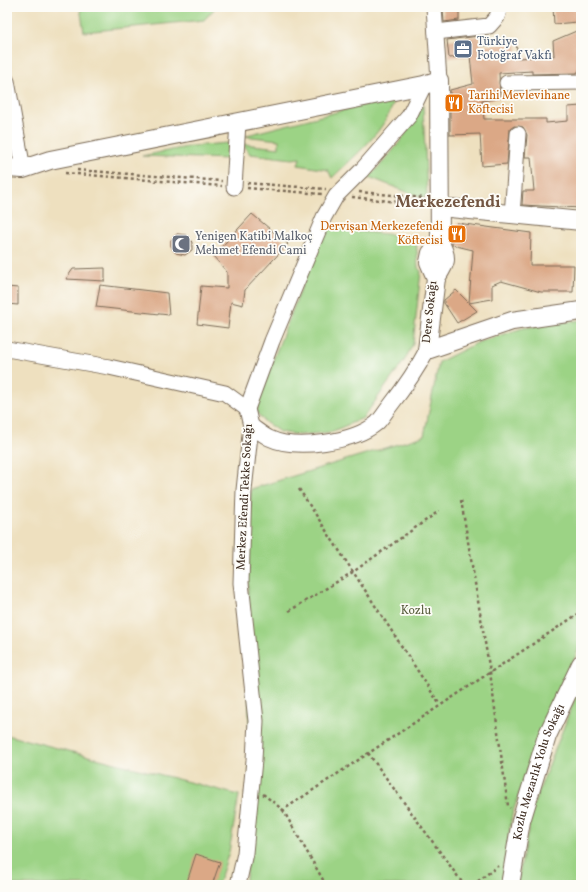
<svg xmlns="http://www.w3.org/2000/svg" width="588" height="892" font-family="Vollkorn,serif">
<style>
.green{fill:#9cd385;stroke:#6c7e52}
.building{fill:#dba886}
.lines{fill:none;stroke-linecap:round;stroke-linejoin:round}
.minor-casing{stroke:#7a6a56;stroke-width:17}
.tertiary-casing{stroke:#7a6a56;stroke-width:20}
.path{stroke:#7a6a56;stroke-width:2.5;stroke-dasharray:3 3;stroke-linecap:butt}
.minor{stroke:#fff;stroke-width:15}
.tertiary{stroke:#fff;stroke-width:18}
.labels{text-anchor:middle;dominant-baseline:central;stroke-width:3.5;stroke-linejoin:round;paint-order:stroke}
.service-label{font-size:12px;fill:#4e5e75;stroke:#fdfcf7;text-anchor:start}
.food-label{font-size:12px;fill:#c56008;stroke:#fdfcf7;text-anchor:start}
.worship-label{font-size:12px;fill:#5b616d;stroke:#fdfcf7;text-anchor:start}
.street-label{font-size:12px;fill:#3b2a1e;stroke:#fdfcf7}
.park-label{font-size:12px;fill:#585d3d;stroke:#fdfcf7}
.district-label{font-size:16px;font-weight:bold;fill:#735642;stroke:#fdfcf7}
</style>
<rect width="100%" height="100%" fill="#fdfcf7"/>
<filter id="ink" filterUnits="userSpaceOnUse"><feTurbulence type="fractalNoise" baseFrequency=".025" numOctaves="2"/><feDisplacementMap in="SourceGraphic" scale="8" xChannelSelector="R" yChannelSelector="G"/><feConvolveMatrix kernelMatrix="1 2 1 2 8 2 1 2 1" color-interpolation-filters="sRGB"/></filter>
<filter id="wash" filterUnits="userSpaceOnUse"><feTurbulence type="fractalNoise" baseFrequency=".012" numOctaves="4" result="noise"/><feDisplacementMap in="SourceGraphic" scale="16" xChannelSelector="R" yChannelSelector="G"/><feGaussianBlur stdDeviation="0.9" result="paint"/><feColorMatrix in="noise" values="0 0 0 0 0 0 0 0 0 0 0 0 0 0 0 0 0 1.4 0 .05"/><feComposite in="paint" operator="in"/></filter>
<g filter="url(#wash)">
<rect width="100%" height="100%" fill="#eee0bf"/>
<g class="green">
<path d="M 80,7 L 216,7 L 204,20 L 84,32 Z"/>
<path d="M 395,97 C 388,130 354,156 332,178 L 328,170 L 298,165 L 300,158 L 292,159 L 250,154 L 243,144 L 279,148 L 279,140 L 243,136 Z"/>
<path d="M 423,105 L 427,195 L 422,198 L 369,177 C 392,154 407,134 423,105 Z"/>
<path d="M 228,143 L 228,159 L 142,156 L 192,146 Z"/>
<path d="M 325,228 L 416,237 L 418,268 L 421,271 L 413,344 L 404,361 L 363,418 L 331,432 L 299,435 L 280,432 L 265,422 L 257,413 L 258,398 Z"/>
<path d="M 581,320 L 581,644 L 537,740 L 512,815 L 501,885 L 245,885 L 250,848 L 248,587 L 251,489 L 424,436 L 439,362 L 479,342 L 523,328 Z"/>
<path d="M 581,683 L 581,885 L 517,885 L 533,806 Z"/>
<path d="M 7,735 L 239,795 L 229,852 L 218,885 L 7,885 Z"/>
</g>
<g id="blocks">
<g class="building">
<path d="M 553,7 L 578,7 L 578,22 L 554,24 Z"/>
<path d="M 459,8 L 459,20 L 444,22 L 443,9 Z"/>
<path d="M 581,29 L 581,67 L 577,73 L 532,74 L 532,71 L 499,73 L 500,98 L 482,101 L 484,119 L 546,119 L 546,123 L 568,121 L 568,107 L 581,106 L 581,208 L 522,205 L 523,191 L 534,191 L 531,157 L 525,157 L 527,135 L 523,127 L 514,126 L 510,129 L 507,164 L 482,166 L 480,134 L 450,135 L 450,90 L 473,84 L 470,56 L 449,58 L 447,40 L 479,36 L 481,46 L 516,43 L 518,58 L 554,56 L 553,41 Z"/>
<path d="M 252,214 L 288,244 L 245,290 L 243,305 L 231,302 L 228,328 L 197,324 L 201,286 L 227,288 L 227,272 L 213,256 Z"/>
<path d="M 457,223 L 531,233 L 530,265 L 574,265 L 573,292 L 541,292 L 501,281 L 492,285 L 492,299 L 469,303 L 473,250 L 452,245 L 452,231 Z"/>
<path d="M 177,234 L 186,235 L 192,242 L 192,250 L 185,255 L 176,253 L 171,246 L 171,240 Z"/>
<path d="M 105,268 L 105,281 L 66,279 L 73,269 Z"/>
<path d="M 100,285 L 167,293 L 169,315 L 96,307 Z"/>
<path d="M 7,287 L 18,288 L 18,305 L 7,304 Z"/>
<path d="M 456,290 L 477,311 L 457,323 L 444,303 L 444,300 Z"/>
<path d="M 196,854 L 220,862 L 212,885 L 186,885 Z"/>
</g>
</g>
</g>
<g filter="url(#ink)">
<use href="#blocks" fill-opacity="0" stroke="#7a6a56" stroke-width="1"/>
<g class="lines">
<g class="minor-casing">
<g id="minor">
<path d="M 434,7 L 439,80"/>
<path d="M 436,32 L 489,26 L 497,17 L 500,7"/>
<path d="M 7,81 L 23,169"/>
<path d="M 507,83 L 581,82"/>
<path d="M 234,187 L 238,122"/>
<path d="M 512,215 L 518,134"/>
<path d="M 7,349 L 109,367 L 225,393 L 247,409"/>
<path d="M 251,426 C 257,430 263,435 269,438 C 296,451 354,442 377,423 C 382,418 386,411 390,406 C 404,388 416,371 427,350"/>
<path d="M 238,885 L 245,853 L 254,760 L 256,721 L 241,583 L 244,490 L 251,426 L 247,409 L 272,341 L 324,217 L 336,196 L 361,171 L 409,116 L 424,85"/>
</g>
</g>
<g class="tertiary-casing">
<g id="tertiary">
<path d="M 7,168 L 23,169 L 50,160 L 424,85 L 439,80 L 440,244 L 431,253 L 429,262 L 436,278 L 427,350 L 512,321 L 581,311"/>
<path d="M 440,207 L 581,221"/>
<path d="M 436,278 C 445,264 449,259 440,244"/>
<path id="s1" d="M 510,885 L 521,821 L 547,736 L 581,664"/>
</g>
</g>
<g class="path">
<path d="M 77,170 L 222,181"/>
<path d="M 65,173 L 222,186"/>
<path d="M 247,183 L 326,189"/>
<path d="M 247,188 L 322,194"/>
<path d="M 359,192 L 425,198"/>
<path d="M 352,197 L 425,205"/>
<path d="M 299,489 L 440,705"/>
<path d="M 461,500 L 490,672 L 508,806 L 510,808"/>
<path d="M 289,611 L 353,572 L 439,511"/>
<path d="M 368,753 L 464,885"/>
<path d="M 263,794 L 283,810 L 581,612"/>
<path d="M 283,810 L 326,885"/>
<path d="M 473,885 L 498,866"/>
</g>
<use href="#minor" class="minor"/>
<use href="#tertiary" class="tertiary"/>
</g>
</g>
<defs>
<g id="office-square" transform="scale(1)"><rect x="-9" y="-9" width="18" height="18" rx="4" fill="#5c6f8a" stroke="#fdfcf7"/><path d="M-6-3h4V-5.5h4V-3h4V5H-6ZM-1-4.5V-3h2v-1.5ZM-6 0V1H6V0Z" fill="#fff"/></g>
<g id="restaurant-square" transform="scale(1)"><rect x="-9" y="-9" width="18" height="18" rx="4" fill="#e8710a" stroke="#fdfcf7"/><path d="M-5-6h1v4h1v-4h1v4h1v-4h1v5L-1.5 .5V6h-2V.5L-5-1ZM5-6V6H3V1.5H1.5Q1.5-4 5-6Z" fill="#fff"/></g>
<g id="mosque-square" transform="scale(1)"><rect x="-9" y="-9" width="18" height="18" rx="4" fill="#6b7280" stroke="#fdfcf7"/><path d="M3.5-4.9A6 6 0 1 0 3.5 4.9A5 5 0 1 1 3.5-4.9Z" fill="#fff"/></g>
</defs>
<g fill-rule="evenodd">
<use href="#office-square" x="463" y="49"/>
<use href="#restaurant-square" x="454" y="103"/>
<use href="#restaurant-square" x="457" y="234"/>
<use href="#mosque-square" x="181" y="244"/>
</g>
<g class="labels">
<g class="service-label">
<text x="477" y="42">Türkiye<tspan x="477" dy="14">Fotoğraf Vakfı</tspan></text>
</g>
<g class="food-label">
<text x="468" y="96">Tarihi Mevlevihane<tspan x="468" dy="14">Köftecisi</tspan></text>
<text x="443" y="227" text-anchor="end">Dervişan Merkezefendi<tspan x="443" dy="14">Köftecisi</tspan></text>
</g>
<g class="worship-label">
<text x="195" y="237">Yenigen Katibi Malkoç<tspan x="195" dy="14">Mehmet Efendi Cami</tspan></text>
</g>
<g class="street-label">
<text transform="translate(430 312) rotate(-84)">Dere Sokağı</text>
<text transform="translate(245 497) rotate(-87)">Merkez Efendi Tekke Sokağı</text>
<text stroke="none"><textPath href="#s1" startOffset="117">Kozlu Mezarlık Yolu Sokağı</textPath></text>
</g>
<g class="park-label">
<text x="416" y="611">Kozlu</text>
</g>
<g class="district-label">
<text x="448" y="203">Merkezefendi</text>
</g>
</g>
<rect width="588" height="892" fill="none" stroke="#fdfcf7" stroke-width="24"/>
</svg>
